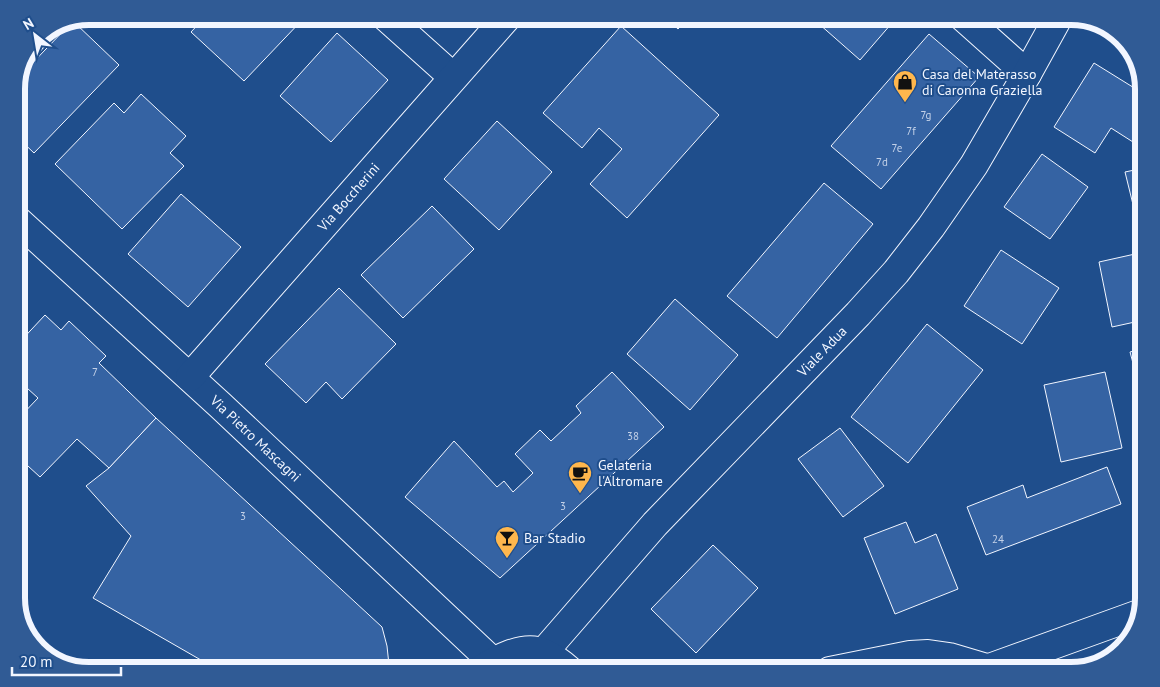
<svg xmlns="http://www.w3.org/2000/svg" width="1160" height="687" font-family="'PT Sans',sans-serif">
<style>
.building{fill:#3563a3;stroke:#f2f6ff}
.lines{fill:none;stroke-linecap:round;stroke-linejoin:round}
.street-casing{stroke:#f2f6ff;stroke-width:30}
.secondary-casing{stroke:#f2f6ff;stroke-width:30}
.primary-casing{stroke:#f2f6ff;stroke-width:30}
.street{stroke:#1f4e8c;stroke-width:28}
.secondary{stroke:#1f4e8c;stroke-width:28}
.primary{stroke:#1f4e8c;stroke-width:28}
.labels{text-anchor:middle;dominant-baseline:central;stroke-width:4;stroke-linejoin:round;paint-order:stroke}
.number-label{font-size:11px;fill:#c3d1e8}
.poi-label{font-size:14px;fill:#f2f6ff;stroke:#1f4e8c;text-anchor:start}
.street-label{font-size:14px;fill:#f2f6ff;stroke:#1f4e8c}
.rim{fill:none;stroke:#f2f6ff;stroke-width:6}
</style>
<rect width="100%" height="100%" fill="#1f4e8c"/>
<g class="building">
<path d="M 139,16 L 160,16 L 150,27 Z"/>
<path d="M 206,16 L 302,16 L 304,18 L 244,81 L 191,32 Z"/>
<path d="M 664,16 L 690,16 L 678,29 Z"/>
<path d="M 810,16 L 898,16 L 860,60 Z"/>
<path d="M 74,22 L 119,65 L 34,153 L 16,136 L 16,84 L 21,75 L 70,24 Z"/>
<path d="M 621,26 L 719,115 L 627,218 L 590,184 L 622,149 L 599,128 L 582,148 L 543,113 Z"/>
<path d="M 337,33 L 388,80 L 331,142 L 280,96 Z"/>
<path d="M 929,34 L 979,77 L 881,189 L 831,146 Z"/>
<path d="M 1094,63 L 1144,94 L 1144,149 L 1111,128 L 1095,153 L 1054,127 Z"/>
<path d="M 141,94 L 186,136 L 170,153 L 184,166 L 122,229 L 55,164 L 114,103 L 124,113 Z"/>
<path d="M 497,121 L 552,172 L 499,230 L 444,179 Z"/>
<path d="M 1042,154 L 1088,187 L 1050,239 L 1004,207 Z"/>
<path d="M 1144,168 L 1144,232 L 1140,233 L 1125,172 Z"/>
<path d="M 824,183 L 873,224 L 777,338 L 727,296 Z"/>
<path d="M 181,194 L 241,247 L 188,307 L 128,254 Z"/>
<path d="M 432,206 L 474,249 L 403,318 L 361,275 Z"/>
<path d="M 1001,250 L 1059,288 L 1022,344 L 964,306 Z"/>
<path d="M 1144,252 L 1144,320 L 1112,327 L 1099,262 Z"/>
<path d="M 339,288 L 396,344 L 342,399 L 326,382 L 306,403 L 265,364 Z"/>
<path d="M 675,299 L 738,355 L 690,410 L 627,354 Z"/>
<path d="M 45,315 L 61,330 L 69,321 L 106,356 L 99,363 L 156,418 L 109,468 L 77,439 L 40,477 L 16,455 L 16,421 L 38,398 L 16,378 L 16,346 Z"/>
<path d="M 927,324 L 983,370 L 908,463 L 851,417 Z"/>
<path d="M 1144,348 L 1144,404 L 1130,352 Z"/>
<path d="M 612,372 L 664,427 L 500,578 L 405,497 L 454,441 L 497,487 L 504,481 L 513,492 L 533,473 L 515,454 L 540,430 L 551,441 L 581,413 L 576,406 Z"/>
<path d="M 1105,372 L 1122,448 L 1061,462 L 1044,385 Z"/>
<path d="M 156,418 L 382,627 L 387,646 L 389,665 L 385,671 L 220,671 L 93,598 L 131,536 L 86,486 L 109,468 Z"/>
<path d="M 840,428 L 884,486 L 843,517 L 798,459 Z"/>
<path d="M 1144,458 L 1144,487 L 1134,462 Z"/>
<path d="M 1107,467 L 1121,504 L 986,555 L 967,507 L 1023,485 L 1027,498 Z"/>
<path d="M 906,522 L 915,543 L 936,534 L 958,589 L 895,614 L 864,538 Z"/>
<path d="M 713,545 L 758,588 L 696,653 L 651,609 Z"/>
</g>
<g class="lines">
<g class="street-casing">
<g id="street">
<path d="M 385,16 L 453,77"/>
<path d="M 962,16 L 1027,74"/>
<path id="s1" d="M 16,219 L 220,405 L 493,662"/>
<path id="s2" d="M 190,377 L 508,16"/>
</g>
</g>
<g class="secondary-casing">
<g id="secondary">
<path id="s3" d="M 543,653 L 655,524 L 858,314 L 896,272 L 931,227 L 974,165 L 1027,74 L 1059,16"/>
</g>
</g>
<g class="primary-casing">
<g id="primary">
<path d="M 478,671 C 496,660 522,644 544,653 C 553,657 562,664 570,671"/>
<path d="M 830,671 L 910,655 L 928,654 L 949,657 L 986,668"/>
<path d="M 981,671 L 1139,614"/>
</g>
</g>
<use href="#street" class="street"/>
<use href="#secondary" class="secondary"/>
<use href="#primary" class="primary"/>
</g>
<defs>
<g id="shop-pin" transform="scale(1.25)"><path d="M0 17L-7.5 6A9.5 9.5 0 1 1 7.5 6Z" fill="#ffb74d" stroke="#1f4e8c"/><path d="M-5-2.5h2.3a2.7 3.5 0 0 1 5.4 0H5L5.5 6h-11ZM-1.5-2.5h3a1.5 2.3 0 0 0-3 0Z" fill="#111"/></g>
<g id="cafe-pin" transform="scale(1.25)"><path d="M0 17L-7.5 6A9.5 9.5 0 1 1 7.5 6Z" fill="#ffb74d" stroke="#1f4e8c"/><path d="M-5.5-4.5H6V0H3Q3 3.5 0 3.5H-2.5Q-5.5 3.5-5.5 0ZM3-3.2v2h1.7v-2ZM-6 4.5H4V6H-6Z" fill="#111"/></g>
<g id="bar-pin" transform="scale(1.25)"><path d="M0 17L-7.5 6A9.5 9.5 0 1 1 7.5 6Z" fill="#ffb74d" stroke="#1f4e8c"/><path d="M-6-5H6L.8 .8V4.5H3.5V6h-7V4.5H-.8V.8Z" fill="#111"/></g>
</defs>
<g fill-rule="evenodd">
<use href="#shop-pin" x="905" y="82"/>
<use href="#cafe-pin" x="580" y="473"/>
<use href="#bar-pin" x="507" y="538"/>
</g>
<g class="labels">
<g class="number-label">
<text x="926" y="115">7g</text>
<text x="911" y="131">7f</text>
<text x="897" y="148">7e</text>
<text x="882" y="162">7d</text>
<text x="95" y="372">7</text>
<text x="633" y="436">38</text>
<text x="563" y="506">3</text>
<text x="243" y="516">3</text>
<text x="998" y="539">24</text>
</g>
<g class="poi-label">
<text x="922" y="74">Casa del Materasso<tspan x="922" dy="16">di Caronna Graziella</tspan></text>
<text x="598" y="465">Gelateria<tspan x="598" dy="16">l'Altromare</tspan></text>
<text x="524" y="538">Bar Stadio</text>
</g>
<g class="street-label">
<text stroke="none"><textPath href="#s2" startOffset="240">Via Boccherini</textPath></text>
<text stroke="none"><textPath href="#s3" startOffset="411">Viale Adua</textPath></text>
<text stroke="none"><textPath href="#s1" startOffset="325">Via Pietro Mascagni</textPath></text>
</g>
</g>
<path d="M0 0H1160V687H0ZM89 25H1071A64 64 0 0 1 1135 89V598A64 64 0 0 1 1071 662H89A64 64 0 0 1 25 598V89A64 64 0 0 1 89 25Z" fill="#305b95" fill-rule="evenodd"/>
<path class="rim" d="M89 25H1071A64 64 0 0 1 1135 89V598A64 64 0 0 1 1071 662H89A64 64 0 0 1 25 598V89A64 64 0 0 1 89 25Z"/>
<g transform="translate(35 35) rotate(329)" stroke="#1f4e8c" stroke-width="4" paint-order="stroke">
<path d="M0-4L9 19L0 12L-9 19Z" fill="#f2f6ff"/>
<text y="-8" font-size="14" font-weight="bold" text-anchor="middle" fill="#f2f6ff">N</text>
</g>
<path d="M12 667v8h109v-8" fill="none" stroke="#f2f6ff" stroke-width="2.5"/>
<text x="20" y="667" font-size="15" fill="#f2f6ff" stroke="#1f4e8c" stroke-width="4" paint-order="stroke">20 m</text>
</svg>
